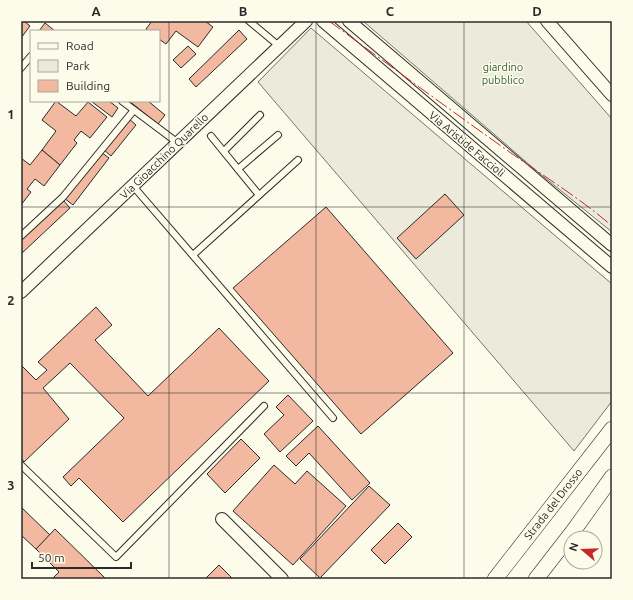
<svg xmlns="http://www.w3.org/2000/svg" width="633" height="600" font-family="Ubuntu,sans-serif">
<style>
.green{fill:#ecebdb;stroke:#74746e}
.building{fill:#f2b8a0;stroke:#2b2b2b}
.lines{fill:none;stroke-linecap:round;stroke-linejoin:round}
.service-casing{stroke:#2b2b2b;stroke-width:8}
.minor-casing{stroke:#2b2b2b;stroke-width:14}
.tertiary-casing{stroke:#2b2b2b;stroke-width:16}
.service{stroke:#fdfbea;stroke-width:6}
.minor{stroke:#fdfbea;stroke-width:12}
.tertiary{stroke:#fdfbea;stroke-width:15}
.power{stroke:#c62828;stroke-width:1;stroke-dasharray:14 3 2 3;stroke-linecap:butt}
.grid{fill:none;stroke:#2b2b2b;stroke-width:1;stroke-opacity:0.55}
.labels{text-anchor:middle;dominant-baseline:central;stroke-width:3;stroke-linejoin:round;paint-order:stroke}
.park-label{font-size:11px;fill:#34623c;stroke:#fdfbea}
.street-label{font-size:11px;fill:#2b2b2b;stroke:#fdfbea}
.neatline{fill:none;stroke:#2b2b2b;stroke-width:1.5}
.grid-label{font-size:13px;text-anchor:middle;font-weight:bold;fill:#2b2b2b}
</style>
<rect width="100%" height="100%" fill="#fdfbea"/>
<g class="green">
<path d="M 363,21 L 526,21 L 612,119 L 612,232 L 539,173 Z"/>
<path d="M 311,28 L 612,284 L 612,401 L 574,451 L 258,82 Z"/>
</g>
<g class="building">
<path d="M 21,21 L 24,21 L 30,26 L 21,38 Z"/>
<path d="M 152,21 L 205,21 L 213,27 L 198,47 L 176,31 L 166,44 L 159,39 L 159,31 L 148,31 L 146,29 Z"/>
<path d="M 45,23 L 55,31 L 39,31 Z"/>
<path d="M 239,30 L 247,39 L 196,87 L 189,79 Z"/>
<path d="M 188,46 L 196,54 L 181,68 L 173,60 Z"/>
<path d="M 56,101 L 76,116 L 88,102 L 107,117 L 90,138 L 81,131 L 74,140 L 77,143 L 60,165 L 42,150 L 56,131 L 42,120 Z"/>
<path d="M 91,101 L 109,101 L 118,108 L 112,117 Z"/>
<path d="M 129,101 L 148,101 L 165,115 L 158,124 Z"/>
<path d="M 128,118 L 136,125 L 111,156 L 103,149 Z"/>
<path d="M 42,150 L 60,165 L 44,186 L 35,179 L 27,189 L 31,192 L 21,205 L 21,158 L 30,165 Z"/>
<path d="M 101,152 L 109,158 L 73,205 L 64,198 Z"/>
<path d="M 445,194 L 464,215 L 416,259 L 397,238 Z"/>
<path d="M 63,200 L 70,208 L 21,254 L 21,240 Z"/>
<path d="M 326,207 L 453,353 L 361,434 L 233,288 Z"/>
<path d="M 96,307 L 112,325 L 95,340 L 148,396 L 219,328 L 269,381 L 123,522 L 79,478 L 71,486 L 63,477 L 124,418 L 70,363 L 43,388 L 69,419 L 24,462 L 21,458 L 21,365 L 36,380 L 47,370 L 38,362 Z"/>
<path d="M 288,395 L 313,421 L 280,452 L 264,434 L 284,415 L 276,407 Z"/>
<path d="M 318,426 L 370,483 L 352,500 L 309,453 L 296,466 L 286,456 Z"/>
<path d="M 241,439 L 260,458 L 225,493 L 207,474 Z"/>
<path d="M 274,465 L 295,484 L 307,471 L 346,506 L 293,565 L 233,511 Z"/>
<path d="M 369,486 L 390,505 L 320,578 L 300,559 Z"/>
<path d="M 21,507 L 50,535 L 36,549 L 21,535 Z"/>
<path d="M 398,523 L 412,537 L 385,564 L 371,550 Z"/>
<path d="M 55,529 L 106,579 L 52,579 L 59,572 L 36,549 Z"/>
<path d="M 219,565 L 233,579 L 205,579 Z"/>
</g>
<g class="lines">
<g class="service-casing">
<g id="service">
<path d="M 249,21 L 279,46"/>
<path d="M 21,68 L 31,56"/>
<path d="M 122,101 L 178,143"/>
<path d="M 211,136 L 259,195"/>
<path d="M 224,151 L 260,115"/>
<path d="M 238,169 L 278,135"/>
<path d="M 133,186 L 333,418"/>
<path d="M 21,236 L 63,197 L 134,110"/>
<path d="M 193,255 L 298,160"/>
<path d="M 21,465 L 116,557 L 264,406"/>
</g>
</g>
<g class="minor-casing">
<g id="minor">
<path d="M 323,21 L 612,267"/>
<path d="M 349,21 L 612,245"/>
<path d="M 547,21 L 612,95"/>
<path d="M 21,292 L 306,21"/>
<path d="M 222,519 L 282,579"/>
</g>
</g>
<g class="tertiary-casing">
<g id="tertiary">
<path d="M 495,579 L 612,429"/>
<path d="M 536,579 L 574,530 L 612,477"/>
</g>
</g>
<use href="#service" class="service"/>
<use href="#minor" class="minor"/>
<use href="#tertiary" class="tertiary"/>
<path class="power" d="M 329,21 C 389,65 450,110 511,153 C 545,177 581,199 612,226"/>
</g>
<path class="grid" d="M 169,21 L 169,579M 316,21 L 316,579M 464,21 L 464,579M 21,207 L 612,207M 21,393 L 612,393"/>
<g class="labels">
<g class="park-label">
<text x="503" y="67">giardino<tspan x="503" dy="13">pubblico</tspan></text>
</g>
<g class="street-label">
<text transform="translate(467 144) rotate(40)">Via Aristide Faccioli</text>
<text transform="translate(164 156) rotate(-44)">Via Gioacchino Quarello</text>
<text transform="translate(553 504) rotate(-52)">Strada del Drosso</text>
</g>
</g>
<rect width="633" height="600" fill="none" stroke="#fdfbea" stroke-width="44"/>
<rect x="30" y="30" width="130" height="72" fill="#fdfbea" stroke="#a9a89e"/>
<rect x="38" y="43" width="20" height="6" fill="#fdfbea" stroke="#a9a89e"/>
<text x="66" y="50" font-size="12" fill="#2b2b2b">Road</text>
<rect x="38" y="60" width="20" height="12" fill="#ecebdb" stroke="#a9a89e"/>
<text x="66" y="70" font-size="12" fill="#2b2b2b">Park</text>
<rect x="38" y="80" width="20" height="12" fill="#f2b8a0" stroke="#a9a89e"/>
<text x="66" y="90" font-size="12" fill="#2b2b2b">Building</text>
<g transform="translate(583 550) rotate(289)"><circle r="19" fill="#fdfbea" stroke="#a9a89e"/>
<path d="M0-3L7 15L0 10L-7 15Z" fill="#c62828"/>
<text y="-6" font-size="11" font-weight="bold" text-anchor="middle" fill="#2b2b2b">N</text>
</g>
<path d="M32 562v6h99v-6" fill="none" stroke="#2b2b2b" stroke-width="2"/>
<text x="38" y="562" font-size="12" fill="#2b2b2b" stroke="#fdfbea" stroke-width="3" paint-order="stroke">50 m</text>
<rect x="22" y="22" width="589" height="556" class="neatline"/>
<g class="grid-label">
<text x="96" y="16">A</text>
<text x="243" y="16">B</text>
<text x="390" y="16">C</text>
<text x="537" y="16">D</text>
<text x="11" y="119">1</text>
<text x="11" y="305">2</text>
<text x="11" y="490">3</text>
</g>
</svg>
